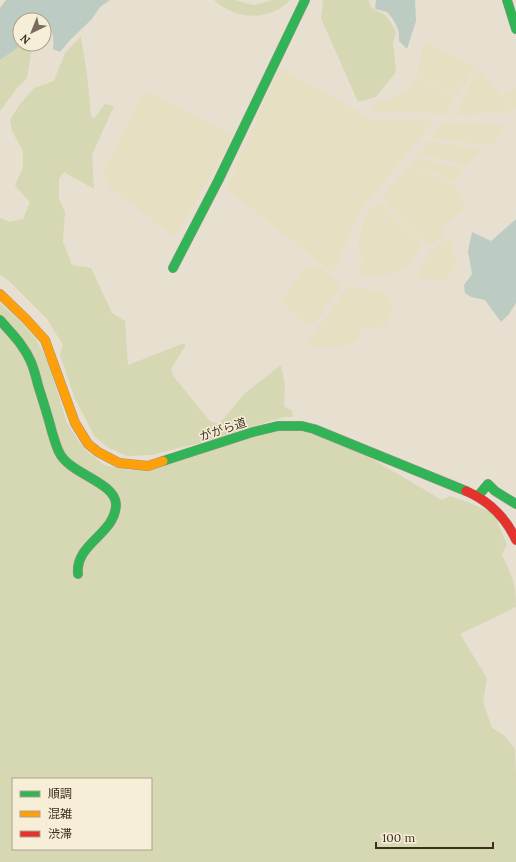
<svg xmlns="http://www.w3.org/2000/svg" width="516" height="862" font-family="Lora,'Noto Sans JP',serif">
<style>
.farmland{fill:#e6dfc2}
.green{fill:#d6d7b3;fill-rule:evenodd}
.water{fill:#bcccc2}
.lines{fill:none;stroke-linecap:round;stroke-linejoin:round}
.fast-casing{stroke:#9c958a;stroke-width:10}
.slow-casing{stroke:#9c958a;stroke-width:10}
.jam-casing{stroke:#9c958a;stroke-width:10}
.fast{stroke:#30b455;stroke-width:9}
.slow{stroke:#ff9f0a;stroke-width:9}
.jam{stroke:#e5322d;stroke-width:9}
.labels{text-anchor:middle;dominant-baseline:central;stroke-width:3;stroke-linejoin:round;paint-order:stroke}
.street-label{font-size:12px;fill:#3d2e20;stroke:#f7eed8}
</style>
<rect width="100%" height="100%" fill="#e7e0d1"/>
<g class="farmland">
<path d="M 425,41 L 475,67 L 466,83 L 463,83 L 457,94 L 417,76 L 421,55 Z"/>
<path d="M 280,67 L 375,121 L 434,121 L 359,212 L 352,230 L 333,273 L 226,189 Z"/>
<path d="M 476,70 L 480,71 L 515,113 L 456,114 Z"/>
<path d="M 417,78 L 452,94 L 454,98 L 446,114 L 407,112 L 385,113 L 370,111 L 378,102 L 390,100 L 410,88 Z"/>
<path d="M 516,86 L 516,111 L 503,95 Z"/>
<path d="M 148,92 L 230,134 L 232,137 L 177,236 L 173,236 L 109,187 L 104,175 L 106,166 L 142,94 Z"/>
<path d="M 442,122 L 504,125 L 505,126 L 497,139 L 493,143 L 486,145 L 433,138 L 431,136 Z"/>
<path d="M 428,141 L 482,149 L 466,165 L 420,155 L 422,150 Z"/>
<path d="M 417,158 L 464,169 L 454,181 L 412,165 Z"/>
<path d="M 411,167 L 413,167 L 454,185 L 461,194 L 465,208 L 442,227 L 444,235 L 430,244 L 420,239 L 388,205 L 384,198 L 385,194 Z"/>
<path d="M 377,203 L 381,203 L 422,245 L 406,269 L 381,276 L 362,276 L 358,269 L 364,256 L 357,249 L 363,225 L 369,211 Z"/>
<path d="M 450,238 L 458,263 L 444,280 L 417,279 L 428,254 L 434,248 Z"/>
<path d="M 309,266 L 320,268 L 340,284 L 340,289 L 314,323 L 309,327 L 280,301 L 302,273 Z"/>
<path d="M 349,286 L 383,293 L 388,296 L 391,304 L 391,316 L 387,324 L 381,327 L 365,328 L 359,332 L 358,339 L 343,347 L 318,348 L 307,343 Z"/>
</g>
<g class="green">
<path d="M 214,0 L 235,0 L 247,4 L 255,5 L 272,0 L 290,0 C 270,22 235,20 214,0 Z"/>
<path d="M 323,0 L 369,0 C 371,12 378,10 385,15 C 389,18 393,27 396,32 L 393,43 L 396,72 L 376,97 L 358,102 L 321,18 Z"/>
<path d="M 81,36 L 87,75 L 91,116 L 94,119 L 105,104 L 114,106 L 92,155 L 94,189 L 64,172 L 59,179 L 59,198 L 65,212 L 63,242 L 72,265 L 91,268 L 112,313 L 125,321 L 128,365 L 184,343 L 186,345 L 171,369 L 174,377 L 210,421 L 219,424 L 245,393 L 281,365 L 285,386 L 284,406 L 292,411 L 293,417 L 284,417 L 200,443 L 151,455 L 127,456 L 109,448 L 95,437 L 75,399 L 60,355 L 63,345 L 47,319 L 8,280 L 0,275 L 0,218 L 10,222 L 23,219 L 30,202 L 15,186 L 23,167 L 23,151 L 12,131 L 10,120 L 20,104 L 34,88 L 54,81 L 65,53 Z"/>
<path d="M 23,44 L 40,44 L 31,53 L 27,78 L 17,88 L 0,111 L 0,116 L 0,60 Z"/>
<path d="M 0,303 L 19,320 L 36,339 L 48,362 L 67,423 L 84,449 L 104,465 L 129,470 L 155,467 L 247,431 L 325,431 L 442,500 L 450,496 L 470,503 L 497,515 L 499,526 L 507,544 L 502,555 C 512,576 516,583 516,607 L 460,634 L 487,678 L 483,702 L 492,728 L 504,735 L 515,749 L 516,775 L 516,862 L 0,862 ZM 13,779 L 151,779 L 151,849 L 13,849 Z"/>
</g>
<g class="water">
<path d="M 6,0 L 110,0 L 100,7 L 92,19 L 70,40 L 60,52 L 53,49 C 54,37 54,31 44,24 L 44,20 L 20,20 L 20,44 L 23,44 L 0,60 L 0,8 Z"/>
<path d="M 376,0 L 415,0 L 416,21 L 407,49 L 399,41 C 400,29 395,21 387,12 L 375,9 Z"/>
<path d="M 516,219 L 516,303 L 509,314 L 501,322 L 485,300 L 471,297 L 465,293 L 464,285 L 472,274 L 468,251 L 472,232 L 491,241 Z"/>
</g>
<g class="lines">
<g class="fast-casing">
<g id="fast">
<path d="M 507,0 L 516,29"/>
<path d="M 173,268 L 218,181 L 305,0"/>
<path d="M 0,320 C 11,333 24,345 31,362 C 34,369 36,377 38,385 C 43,401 48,416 52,432 C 54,438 56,446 59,452 C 69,474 115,482 116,504 C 116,534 75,543 78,574"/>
<path d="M 163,461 L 253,432 L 278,426 L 302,426 L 314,429 L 466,491"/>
<path d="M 478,496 L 488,484 L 495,491 L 516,504"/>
</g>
</g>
<g class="slow-casing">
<path id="slow" d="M 0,294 L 26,319 L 45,340 L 75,423 L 88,444 L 98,452 L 119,463 L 148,466 L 163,461"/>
</g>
<g class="jam-casing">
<path id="jam" d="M 466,491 C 489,501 506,518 516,540"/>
</g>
<use href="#fast" class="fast"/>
<use href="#slow" class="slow"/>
<use href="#jam" class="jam"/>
</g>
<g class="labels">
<g class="street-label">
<text transform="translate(223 429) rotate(-18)">ががら道</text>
</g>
</g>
<rect x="12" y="778" width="140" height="72" fill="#f7eed8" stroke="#ada18e"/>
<rect x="20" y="791" width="20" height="6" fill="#30b455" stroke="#ada18e"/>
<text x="48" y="798" font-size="12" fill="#3d2e20">順調</text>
<rect x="20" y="811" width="20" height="6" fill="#ff9f0a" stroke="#ada18e"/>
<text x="48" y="818" font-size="12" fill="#3d2e20">混雑</text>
<rect x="20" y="831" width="20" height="6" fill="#e5322d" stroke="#ada18e"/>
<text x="48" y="838" font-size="12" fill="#3d2e20">渋滞</text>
<g transform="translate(32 32) rotate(223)"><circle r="19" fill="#f7eed8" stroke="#ada18e"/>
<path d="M0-3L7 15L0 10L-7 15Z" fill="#786c5e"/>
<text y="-6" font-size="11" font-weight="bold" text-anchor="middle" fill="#3d2e20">N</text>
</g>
<path d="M376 842v6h117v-6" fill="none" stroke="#3d2e20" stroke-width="2"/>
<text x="382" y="842" font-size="12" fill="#3d2e20" stroke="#f7eed8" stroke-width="3" paint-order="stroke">100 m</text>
</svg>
